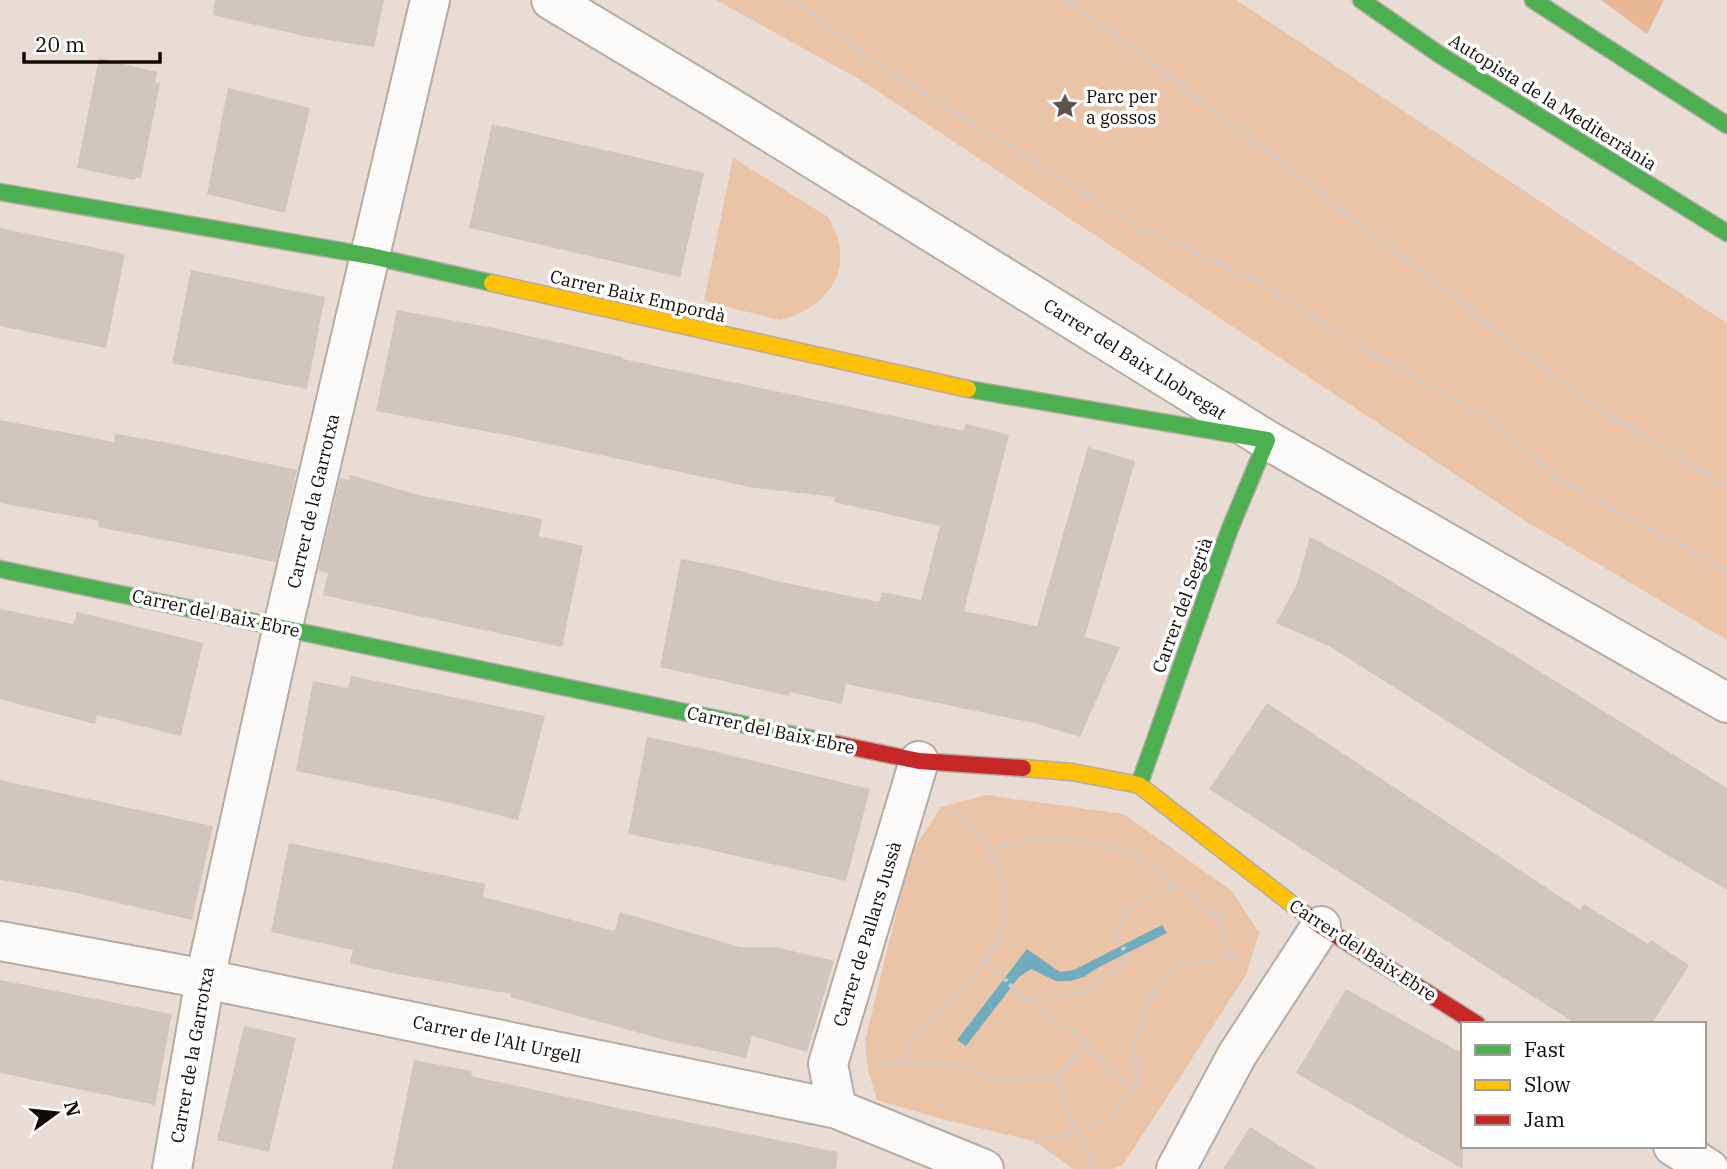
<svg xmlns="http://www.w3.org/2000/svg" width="1727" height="1169" font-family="'IBM Plex Serif',serif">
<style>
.green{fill:#ebc3a6}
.forest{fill:#e7b893}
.water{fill:#6facbe}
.building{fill:#cfc6bf}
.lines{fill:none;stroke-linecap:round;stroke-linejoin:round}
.street-casing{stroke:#b5aba5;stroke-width:42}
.fast-casing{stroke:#b5aba5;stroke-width:19}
.slow-casing{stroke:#b5aba5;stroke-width:19}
.jam-casing{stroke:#b5aba5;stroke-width:19}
.path{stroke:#cfcbc8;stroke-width:4.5;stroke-dasharray:3.5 3.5;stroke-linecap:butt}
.street{stroke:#fcfaf9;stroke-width:38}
.fast{stroke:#4caf50;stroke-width:16}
.slow{stroke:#ffc107;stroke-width:16}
.jam{stroke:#c62828;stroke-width:16}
.labels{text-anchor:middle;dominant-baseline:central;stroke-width:7;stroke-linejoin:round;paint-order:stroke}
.poi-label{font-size:18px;fill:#100a05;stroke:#fff;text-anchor:start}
.street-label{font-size:18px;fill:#100a05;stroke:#fff}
</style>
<rect width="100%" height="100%" fill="#e9dcd4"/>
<g class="green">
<path d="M 716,0 L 1236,0 L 1615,251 L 1727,323 L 1727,640 L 1524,520 L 864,82 Z"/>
<path d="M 733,158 L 828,217 C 857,265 832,307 780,320 L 704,301 Z"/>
<path d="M 986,795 L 1124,814 L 1232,891 L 1259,933 L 1246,975 L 1123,1165 L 1113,1169 L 1074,1169 L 1034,1141 L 938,1118 L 877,1100 L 868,1070 L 865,1041 L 911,853 L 941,807 Z"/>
</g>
<path class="forest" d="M 1601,0 L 1664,0 L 1647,34 Z"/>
<path class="water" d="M 1162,925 L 1167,933 L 1099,967 L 1084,977 L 1070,981 L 1056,981 L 1031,969 L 1019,977 L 966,1046 L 957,1040 L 1027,949 L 1060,972 L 1074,970 Z"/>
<g class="building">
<path d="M 215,0 L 384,0 L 374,47 L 308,37 L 213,15 Z"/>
<path d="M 99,58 L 157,72 L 155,82 L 160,84 L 141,178 L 136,177 L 135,180 L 77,168 Z"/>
<path d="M 228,88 L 310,108 L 285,213 L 207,194 Z"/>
<path d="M 492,124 L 704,173 L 680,277 L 469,228 Z"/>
<path d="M 0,228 L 125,254 L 106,348 L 0,326 Z"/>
<path d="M 191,270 L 325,297 L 307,389 L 172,363 Z"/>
<path d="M 397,310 L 493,328 L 623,357 L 623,359 L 964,431 L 966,424 L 1009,435 L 964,611 L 1037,626 L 1088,447 L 1135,461 L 1085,637 L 1120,647 L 1080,737 L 1034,723 L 846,684 L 842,704 L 789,692 L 790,696 L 660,667 L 681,559 L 733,569 L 776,581 L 879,602 L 882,592 L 921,600 L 940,526 L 834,502 L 835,497 L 755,488 L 511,436 L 376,411 Z"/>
<path d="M 0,420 L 114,442 L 115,434 L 158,441 L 297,470 L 276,562 L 98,527 L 99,521 L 0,503 Z"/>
<path d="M 350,475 L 419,495 L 542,519 L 539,536 L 583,546 L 562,647 L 323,595 L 328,573 L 318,571 L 340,478 L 349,480 Z"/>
<path d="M 1310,537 L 1374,571 L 1512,654 L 1727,788 L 1727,890 L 1529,773 L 1329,646 L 1276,623 L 1297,584 Z"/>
<path d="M 0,609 L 74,624 L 77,612 L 203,643 L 181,736 L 97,715 L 95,724 L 0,699 Z"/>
<path d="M 351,676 L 545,716 L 518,820 L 429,798 L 296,771 L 313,681 L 348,688 Z"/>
<path d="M 1267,703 L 1580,910 L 1584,904 L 1648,944 L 1651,940 L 1689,965 L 1652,1024 L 1576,1024 L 1209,789 Z"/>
<path d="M 647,737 L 704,749 L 870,789 L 846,881 L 680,843 L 679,845 L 628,834 Z"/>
<path d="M 0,780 L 213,826 L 192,920 L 68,891 L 0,880 Z"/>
<path d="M 289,843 L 485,884 L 483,897 L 615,931 L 620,912 L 740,947 L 775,947 L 834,961 L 807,1052 L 752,1036 L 746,1058 L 665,1040 L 510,997 L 511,994 L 392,973 L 350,963 L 353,950 L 271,932 Z"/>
<path d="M 0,980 L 172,1014 L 155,1105 L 0,1073 Z"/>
<path d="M 1346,989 L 1463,1054 L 1463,1169 L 1296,1073 Z"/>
<path d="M 244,1026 L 296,1038 L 269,1152 L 217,1140 Z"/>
<path d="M 414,1060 L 472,1071 L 471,1076 L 618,1108 L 838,1152 L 836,1169 L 392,1169 Z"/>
<path d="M 1250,1127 L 1317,1169 L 1223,1169 Z"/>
</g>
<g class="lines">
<g class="street-casing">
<g id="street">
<path d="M 551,0 L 726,105 L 1267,440 L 1727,703"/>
<path d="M 0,941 L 205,979 L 837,1109 L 984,1169"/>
<path d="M 837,1109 L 828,1064 L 919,761"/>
<path d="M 1673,1146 L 1709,1169"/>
<path d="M 172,1169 L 205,979 L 283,626 L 430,0"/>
<path d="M 1176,1169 L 1237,1055 L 1321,926"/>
</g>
</g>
<g class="fast-casing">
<g id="fast">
<path d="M 1361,0 L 1440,55 L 1727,233"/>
<path d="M 1533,0 L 1727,125"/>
<path d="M 0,192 L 371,256 L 492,283"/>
<path d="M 968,389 L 1267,440 L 1229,531 L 1139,785"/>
<path d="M 0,569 L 837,744"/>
</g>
</g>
<g class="slow-casing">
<g id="slow">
<path d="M 492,283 L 968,389"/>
<path d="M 1023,768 L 1072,772 L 1139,785 L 1297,908"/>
</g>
</g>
<g class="jam-casing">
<g id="jam">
<path d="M 837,744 L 919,761 L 1023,768"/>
<path d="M 1297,908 L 1321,926 L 1477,1024"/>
</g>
</g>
<g class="path">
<path d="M 794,0 L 870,59 L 1140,228 L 1259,282 L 1346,339 L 1489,419 L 1557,478 L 1659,535 L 1727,570"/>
<path d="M 1068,0 L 1245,134 L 1586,400 L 1727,487"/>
<path d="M 991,850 L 1020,841 L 1050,840 L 1093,843 L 1129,852 L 1185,891 L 1209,910 L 1222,928"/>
<path d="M 1225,905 C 1214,927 1229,951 1242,970"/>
<path d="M 985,959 L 1024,999 L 1079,1036 L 1130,1090"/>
<path d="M 1024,999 L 1053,994 L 1071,995 L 1085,993 L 1128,959 L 1115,929 C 1136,898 1144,898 1176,886"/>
<path d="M 908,1062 L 907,1046 C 944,999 1017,956 1002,886 C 999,873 998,861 990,851 C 980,836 966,816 948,810"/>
<path d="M 873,1068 L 893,1063 L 918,1061 L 963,1067 L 995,1079 L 1059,1077"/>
<path d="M 1063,1068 L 1059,1077 L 1063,1101 L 1093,1169"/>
<path d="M 1063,1071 L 1086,1044"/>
<path d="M 1034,1142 L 1054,1138 L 1111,1118 L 1137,1081 L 1134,1044 L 1150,998 L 1176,966 L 1233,957"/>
</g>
<use href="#street" class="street"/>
<use href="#fast" class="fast"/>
<use href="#slow" class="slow"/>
<use href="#jam" class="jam"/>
</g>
<defs>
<g id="sight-bare" transform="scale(2.1)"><path d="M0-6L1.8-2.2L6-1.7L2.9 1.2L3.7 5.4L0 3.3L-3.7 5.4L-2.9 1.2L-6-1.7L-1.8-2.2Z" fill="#5c544d" stroke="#fff" stroke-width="2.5" paint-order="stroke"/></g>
</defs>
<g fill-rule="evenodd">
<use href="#sight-bare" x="1065" y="106"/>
</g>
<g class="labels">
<g class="poi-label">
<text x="1086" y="96">Parc per<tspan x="1086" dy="21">a gossos</tspan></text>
</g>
<g class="street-label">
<text transform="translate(1553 102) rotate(32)">Autopista de la Mediterrània</text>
<text transform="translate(638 296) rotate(13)">Carrer Baix Empordà</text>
<text transform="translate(1135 359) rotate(32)">Carrer del Baix Llobregat</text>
<text transform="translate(313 501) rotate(-77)">Carrer de la Garrotxa</text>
<text transform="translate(1182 605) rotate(-70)">Carrer del Segrià</text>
<text transform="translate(216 613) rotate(12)">Carrer del Baix Ebre</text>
<text transform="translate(771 730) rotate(12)">Carrer del Baix Ebre</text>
<text transform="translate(867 934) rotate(-73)">Carrer de Pallars Jussà</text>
<text transform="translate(1363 950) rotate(33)">Carrer del Baix Ebre</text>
<text transform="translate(497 1039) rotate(12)">Carrer de l'Alt Urgell</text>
<text transform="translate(192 1055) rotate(-80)">Carrer de la Garrotxa</text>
</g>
</g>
<rect x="1461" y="1022" width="245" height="126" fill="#ffffff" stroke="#9f9d9b" stroke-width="2"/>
<rect x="1475" y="1045" width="35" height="10" fill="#4caf50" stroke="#9f9d9b" stroke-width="2"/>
<text x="1524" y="1057" font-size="21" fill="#100a05">Fast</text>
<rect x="1475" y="1080" width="35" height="10" fill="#ffc107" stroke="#9f9d9b" stroke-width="2"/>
<text x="1524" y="1092" font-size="21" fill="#100a05">Slow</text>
<rect x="1475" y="1115" width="35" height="10" fill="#c62828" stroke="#9f9d9b" stroke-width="2"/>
<text x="1524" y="1127" font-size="21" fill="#100a05">Jam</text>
<g transform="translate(56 1113) rotate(75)" stroke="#ffffff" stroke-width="5" paint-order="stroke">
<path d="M0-5L12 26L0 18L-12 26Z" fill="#100a05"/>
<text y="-10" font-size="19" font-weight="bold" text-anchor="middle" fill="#100a05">N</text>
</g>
<path d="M24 52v10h136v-10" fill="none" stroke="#100a05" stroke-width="3.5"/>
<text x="35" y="52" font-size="21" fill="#100a05" stroke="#ffffff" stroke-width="5" paint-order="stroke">20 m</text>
</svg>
